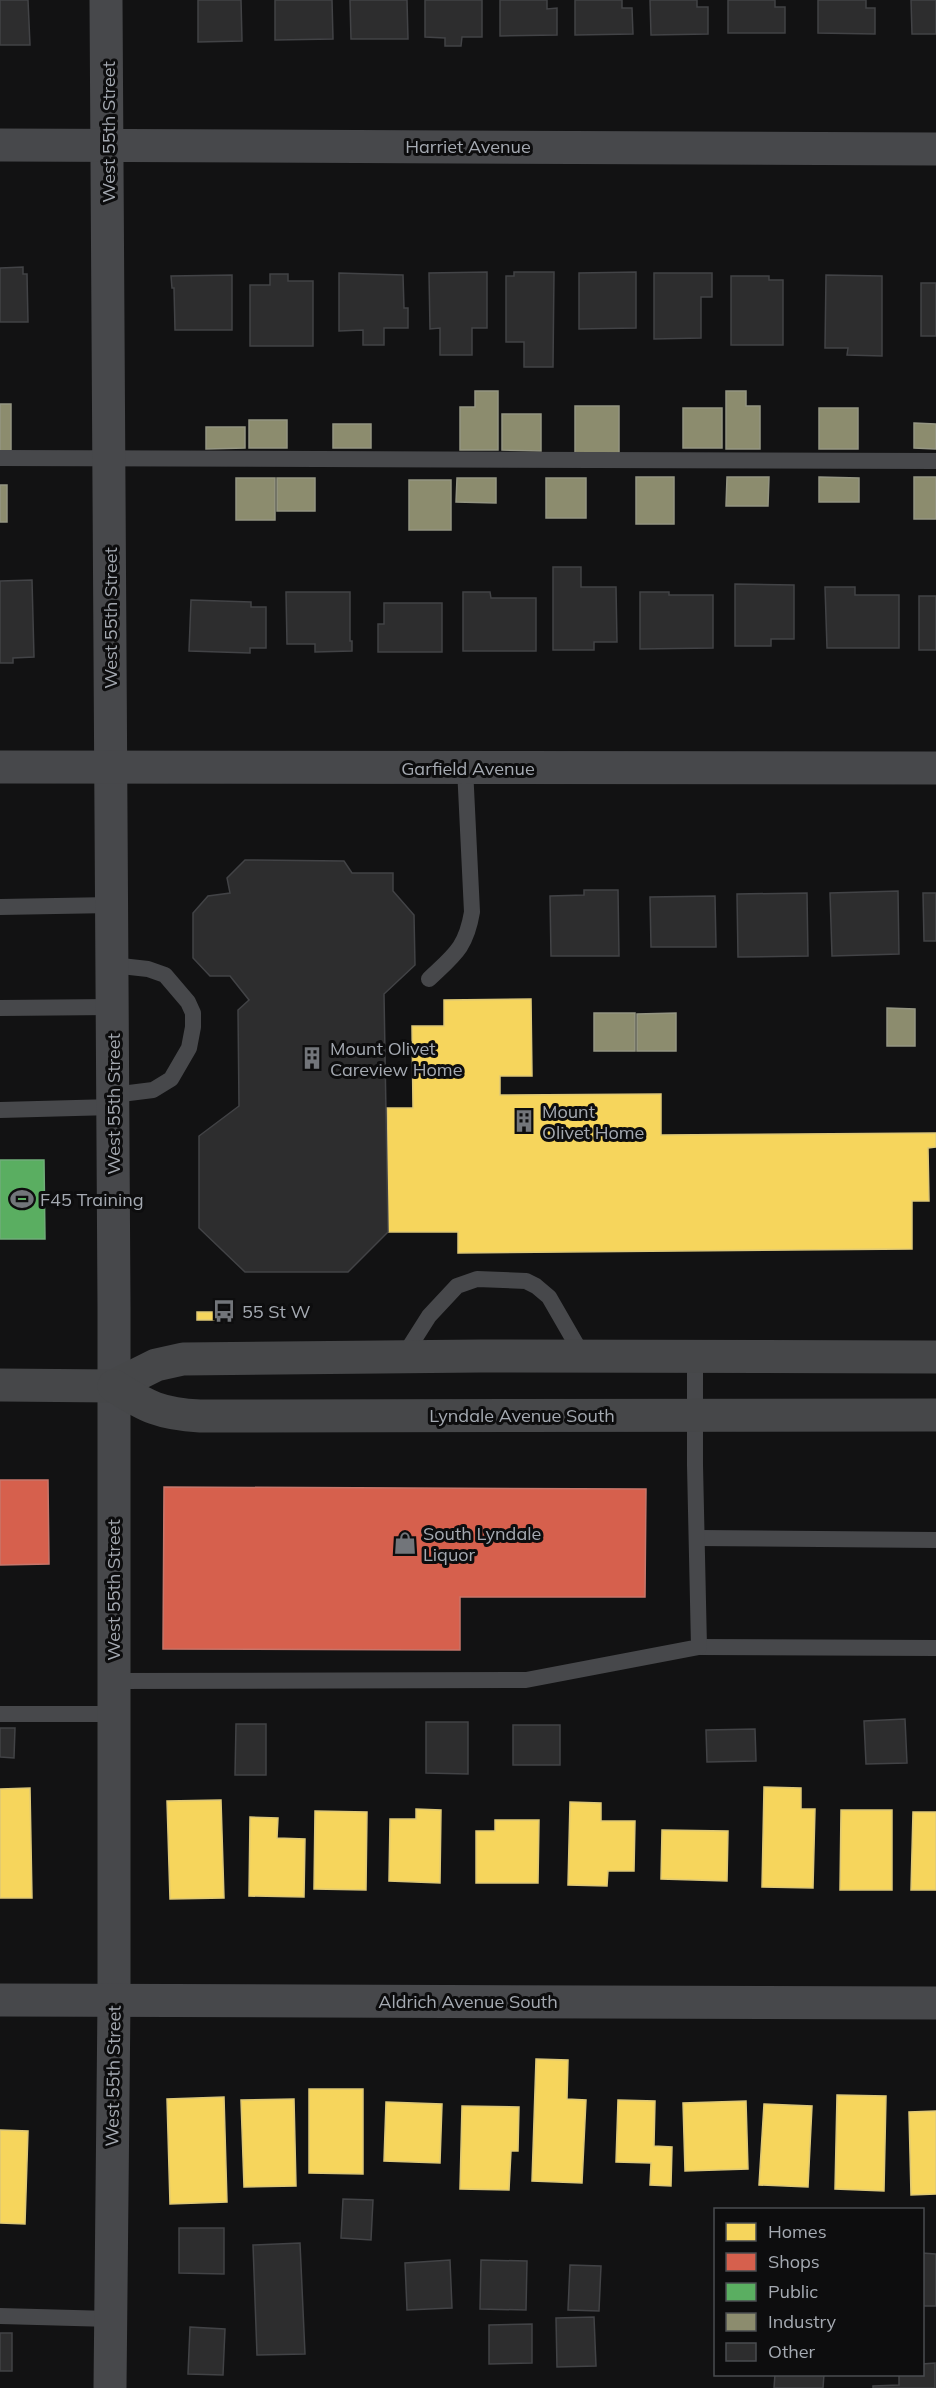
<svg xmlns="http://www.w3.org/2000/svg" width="936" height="2388" font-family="Mulish,sans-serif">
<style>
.homes{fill:#f6d55c;stroke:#dec876;stroke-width:1.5}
.shops{fill:#d6604d;stroke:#c7766b;stroke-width:1.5}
.public{fill:#5aae61;stroke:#70ad79;stroke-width:1.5}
.industry{fill:#8c8c6e;stroke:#949582;stroke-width:1.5}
.building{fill:#2d2d2e;stroke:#424346;stroke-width:1.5}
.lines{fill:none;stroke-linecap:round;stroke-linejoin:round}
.service{stroke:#47484b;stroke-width:16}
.minor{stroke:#47484b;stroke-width:33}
.secondary{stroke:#464749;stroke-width:33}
.labels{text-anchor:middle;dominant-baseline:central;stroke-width:6;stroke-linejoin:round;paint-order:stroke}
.street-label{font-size:18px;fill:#a5aab2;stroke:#0d0d0e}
.poi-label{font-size:18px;fill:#a5aab2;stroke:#0d0d0e;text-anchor:start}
</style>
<rect width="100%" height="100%" fill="#121213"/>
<g class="homes">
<path d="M 531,999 L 532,1076 L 500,1076 L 500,1095 L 661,1094 L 661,1135 L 936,1133 L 936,1147 L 928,1148 L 929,1201 L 912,1201 L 912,1249 L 458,1253 L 458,1232 L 388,1232 L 387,1108 L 413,1108 L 412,1026 L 444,1026 L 444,1000 Z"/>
<rect x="197" y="1312" width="20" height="8"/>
<path d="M 764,1787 L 801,1788 L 801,1809 L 815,1809 L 813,1888 L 762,1887 Z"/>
<path d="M 30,1788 L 32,1898 L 0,1898 L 0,1789 Z"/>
<path d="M 221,1800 L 224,1898 L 170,1899 L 167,1801 Z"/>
<path d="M 570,1802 L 601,1803 L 601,1821 L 635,1821 L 634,1871 L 608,1871 L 607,1886 L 568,1885 Z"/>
<path d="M 416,1809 L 441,1810 L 440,1883 L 389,1881 L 390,1819 L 416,1819 Z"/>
<path d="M 841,1810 L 892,1810 L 892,1890 L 840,1890 Z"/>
<path d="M 315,1811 L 367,1812 L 366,1890 L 314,1889 Z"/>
<path d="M 913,1812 L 936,1812 L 936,1890 L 911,1890 Z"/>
<path d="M 250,1817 L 278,1818 L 277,1838 L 305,1839 L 304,1897 L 249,1896 Z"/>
<path d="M 495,1820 L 539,1820 L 538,1883 L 476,1883 L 476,1831 L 495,1831 Z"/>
<path d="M 662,1830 L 728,1831 L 727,1881 L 661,1879 Z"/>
<path d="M 536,2059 L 568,2060 L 567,2099 L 586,2100 L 582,2183 L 532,2181 Z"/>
<path d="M 309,2089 L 363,2089 L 363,2174 L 309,2173 Z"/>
<path d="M 837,2095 L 886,2096 L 884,2191 L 835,2189 Z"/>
<path d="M 224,2097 L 227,2202 L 170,2204 L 167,2099 Z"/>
<path d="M 294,2099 L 296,2186 L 244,2187 L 241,2100 Z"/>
<path d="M 618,2100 L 655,2101 L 654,2146 L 672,2147 L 671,2186 L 650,2185 L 651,2163 L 616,2162 Z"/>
<path d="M 746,2101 L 748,2169 L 685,2171 L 683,2103 Z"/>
<path d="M 386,2102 L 442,2104 L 440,2163 L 384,2161 Z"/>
<path d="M 764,2104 L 812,2106 L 808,2187 L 759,2185 Z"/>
<path d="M 462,2106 L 519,2107 L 518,2151 L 511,2151 L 509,2190 L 460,2189 Z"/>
<path d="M 936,2111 L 936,2194 L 911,2195 L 909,2112 Z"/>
<path d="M 0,2130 L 28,2131 L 25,2224 L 0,2223 Z"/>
</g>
<g class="shops">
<path d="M 0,1480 L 48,1480 L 49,1564 L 0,1565 Z"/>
<path d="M 164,1487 L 646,1489 L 645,1597 L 460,1597 L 460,1650 L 163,1649 Z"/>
</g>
<path class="public" d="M 0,1160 L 44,1160 L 45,1239 L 0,1239 Z"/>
<g class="industry">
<path d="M 475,391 L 498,391 L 498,450 L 460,450 L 460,407 L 475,407 Z"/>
<path d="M 726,391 L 746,391 L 746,406 L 760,406 L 760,449 L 726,449 Z"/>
<rect x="0" y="404" width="11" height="47"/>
<rect x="575" y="406" width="44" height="48"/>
<rect x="683" y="408" width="39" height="40"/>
<rect x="819" y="408" width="39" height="41"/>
<path d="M 502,414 L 541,414 L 541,451 L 502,450 Z"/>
<rect x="249" y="420" width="38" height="28"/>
<path d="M 914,423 L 936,424 L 936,449 L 914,448 Z"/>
<rect x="333" y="424" width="38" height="24"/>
<path d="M 206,427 L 245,427 L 245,448 L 206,449 Z"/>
<rect x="636" y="477" width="38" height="47"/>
<path d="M 727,477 L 769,477 L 768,506 L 726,506 Z"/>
<path d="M 819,477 L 859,478 L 859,502 L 819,502 Z"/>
<rect x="914" y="477" width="22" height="42"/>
<rect x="236" y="478" width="39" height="42"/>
<rect x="277" y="478" width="38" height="33"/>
<path d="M 457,478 L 496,478 L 496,503 L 456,502 Z"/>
<rect x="546" y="478" width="40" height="40"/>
<rect x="409" y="480" width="42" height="50"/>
<rect x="0" y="485" width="7" height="37"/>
<path d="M 887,1008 L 915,1009 L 915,1046 L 887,1046 Z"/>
<rect x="594" y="1013" width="41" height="38"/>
<path d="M 676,1013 L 676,1051 L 637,1051 L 637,1014 Z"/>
</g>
<g class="building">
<path d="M 0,0 L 28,0 L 30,45 L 0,45 Z"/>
<path d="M 198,0 L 241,0 L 242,41 L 198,42 Z"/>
<path d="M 275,0 L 332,0 L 333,39 L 275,40 Z"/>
<path d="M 350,0 L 407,0 L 408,39 L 351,39 Z"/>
<path d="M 425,0 L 482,0 L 482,37 L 462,37 L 461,46 L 445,46 L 445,38 L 425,37 Z"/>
<path d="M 500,0 L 547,0 L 547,9 L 557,8 L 557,35 L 500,36 Z"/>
<path d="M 575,0 L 622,0 L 622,8 L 632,8 L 633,34 L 575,35 Z"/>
<path d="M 650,0 L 697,0 L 697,7 L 708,7 L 708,34 L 651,35 Z"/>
<path d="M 728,0 L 775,0 L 775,7 L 785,7 L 785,33 L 728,33 Z"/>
<path d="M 818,0 L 866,0 L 866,8 L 875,8 L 875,34 L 818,33 Z"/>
<path d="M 911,0 L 936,0 L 936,34 L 912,34 Z"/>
<path d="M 23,267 L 23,274 L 27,274 L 28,322 L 0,322 L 0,268 Z"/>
<path d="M 487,272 L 487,328 L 472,328 L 472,355 L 440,355 L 440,328 L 430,329 L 429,273 Z"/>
<path d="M 514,272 L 554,272 L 553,367 L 524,367 L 524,342 L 506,342 L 506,276 L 514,276 Z"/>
<path d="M 636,272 L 636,328 L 579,329 L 579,273 Z"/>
<path d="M 339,273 L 403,275 L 404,308 L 408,308 L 408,328 L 384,328 L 384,345 L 363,345 L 363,330 L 339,331 Z"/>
<path d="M 654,273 L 712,273 L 712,297 L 701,297 L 701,338 L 654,339 Z"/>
<path d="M 270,274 L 288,274 L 288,281 L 313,281 L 313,346 L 250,346 L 250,285 L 270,285 Z"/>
<path d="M 232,275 L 232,330 L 175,330 L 174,288 L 172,288 L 171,276 Z"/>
<path d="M 826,275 L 882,276 L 882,356 L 847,355 L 848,348 L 825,348 Z"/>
<path d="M 731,276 L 769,276 L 769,280 L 783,280 L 783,345 L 731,345 Z"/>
<rect x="921" y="283" width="15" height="53"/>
<path d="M 553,567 L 581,567 L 581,587 L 616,587 L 617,642 L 594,642 L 594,650 L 553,650 Z"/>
<path d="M 32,580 L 34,657 L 13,658 L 13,663 L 0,663 L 0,581 Z"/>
<path d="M 735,584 L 794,585 L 794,639 L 771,639 L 771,646 L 735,646 Z"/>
<path d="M 825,587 L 855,587 L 855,595 L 899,595 L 899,648 L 827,648 Z"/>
<path d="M 286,592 L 350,592 L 350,641 L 352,641 L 352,651 L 315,652 L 315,644 L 287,644 Z"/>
<path d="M 463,592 L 490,592 L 491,598 L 536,598 L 536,651 L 463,651 Z"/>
<path d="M 640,592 L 669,592 L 669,595 L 713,595 L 713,648 L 640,649 Z"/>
<rect x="919" y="596" width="17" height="54"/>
<path d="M 191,600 L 251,602 L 251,607 L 266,607 L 266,648 L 250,648 L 250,653 L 189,651 Z"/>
<path d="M 384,603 L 442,603 L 442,652 L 378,652 L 378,624 L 384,624 Z"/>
<path d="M 245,860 L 344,861 L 352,873 L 393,873 L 393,891 L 414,915 L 415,965 L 384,994 L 388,1232 L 348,1272 L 245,1272 L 199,1228 L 199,1136 L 239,1106 L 238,1010 L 249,1000 L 230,976 L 210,976 L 193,958 L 193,913 L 208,896 L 230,893 L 227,878 Z"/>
<path d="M 584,890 L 618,890 L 619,956 L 551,956 L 550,896 L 584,895 Z"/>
<path d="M 898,891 L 899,954 L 832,956 L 830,893 Z"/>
<path d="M 807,893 L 808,956 L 738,957 L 737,894 Z"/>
<path d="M 923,893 L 936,893 L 936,941 L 924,941 Z"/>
<path d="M 715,896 L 716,947 L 651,947 L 650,897 Z"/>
<path d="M 905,1719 L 907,1763 L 866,1764 L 864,1721 Z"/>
<path d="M 426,1722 L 468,1722 L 468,1774 L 426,1773 Z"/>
<path d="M 236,1724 L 266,1724 L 266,1775 L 235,1775 Z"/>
<rect x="513" y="1725" width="47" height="40"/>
<path d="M 0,1728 L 15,1728 L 14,1758 L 0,1757 Z"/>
<path d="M 755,1729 L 756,1761 L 707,1762 L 706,1730 Z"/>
<path d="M 343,2199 L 373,2200 L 371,2240 L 341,2238 Z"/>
<path d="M 179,2228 L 224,2228 L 224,2274 L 179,2273 Z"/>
<path d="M 300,2243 L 305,2354 L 257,2355 L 253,2245 Z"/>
<path d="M 922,2253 L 936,2254 L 936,2306 L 922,2306 Z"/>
<path d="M 450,2260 L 452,2308 L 407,2310 L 405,2263 Z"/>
<path d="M 481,2260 L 527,2261 L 526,2310 L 480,2309 Z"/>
<path d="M 570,2265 L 601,2266 L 599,2311 L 568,2310 Z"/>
<path d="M 594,2317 L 596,2366 L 557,2367 L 556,2318 Z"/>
<path d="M 532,2324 L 532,2363 L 489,2364 L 489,2325 Z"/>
<path d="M 190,2327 L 225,2329 L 223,2375 L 188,2374 Z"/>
<rect x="0" y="2333" width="12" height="38"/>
<path d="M 935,2363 L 935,2388 L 873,2388 L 873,2386 L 899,2385 L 899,2374 L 922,2374 L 922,2364 Z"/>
<path d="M 775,2374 L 824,2374 L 823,2388 L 774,2388 Z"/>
</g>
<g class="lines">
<g class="service">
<path d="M 0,458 L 936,461"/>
<path d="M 0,907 L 112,905"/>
<path d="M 112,965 L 148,969 L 165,975 L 188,1002 L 193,1013 L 193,1027 L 189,1048 L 171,1079 L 153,1090 L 113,1095"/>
<path d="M 429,979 C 454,955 466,948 472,912 L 465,768"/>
<path d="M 0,1008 L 112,1007"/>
<path d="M 0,1110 L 113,1107"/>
<path d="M 403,1357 L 429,1316 L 457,1286 L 477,1279 L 526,1281 L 536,1286 L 549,1297 L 583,1356"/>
<path d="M 697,1538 L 936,1540"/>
<path d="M 699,1647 L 936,1648"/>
<path d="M 114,1681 L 526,1680 L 699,1647 L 695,1465 L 695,1357"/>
<path d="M 0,1714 L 113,1714"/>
<path d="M 0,2316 L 111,2319"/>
</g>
<g class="minor">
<path d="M 106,0 L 114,1307 L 114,2000 L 110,2388"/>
<path d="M 0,145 L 936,149"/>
<path d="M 0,767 L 936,768"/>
<path d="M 0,2000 L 936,2003"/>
</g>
<g class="secondary">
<path d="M 0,1385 L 114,1386 L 156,1365 L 183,1359 L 481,1356 L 936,1357"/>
<path d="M 114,1386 C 147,1407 161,1414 200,1416 L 936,1415"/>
</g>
</g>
<defs>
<g id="building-bare" transform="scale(1.8)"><path d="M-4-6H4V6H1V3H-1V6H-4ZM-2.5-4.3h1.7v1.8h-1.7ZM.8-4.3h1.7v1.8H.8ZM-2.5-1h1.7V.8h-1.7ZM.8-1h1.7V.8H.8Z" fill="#72757a" stroke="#0d0d0e" stroke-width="2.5" paint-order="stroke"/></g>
<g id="stadium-bare" transform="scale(1.8)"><path d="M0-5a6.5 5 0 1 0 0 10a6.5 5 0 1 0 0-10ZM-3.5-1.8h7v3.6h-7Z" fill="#72757a" stroke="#0d0d0e" stroke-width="2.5" paint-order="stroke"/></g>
<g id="bus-bare" transform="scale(1.8)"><path d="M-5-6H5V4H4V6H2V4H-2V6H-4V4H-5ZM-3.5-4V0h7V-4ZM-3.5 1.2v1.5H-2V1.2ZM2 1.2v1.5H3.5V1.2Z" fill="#72757a" stroke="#0d0d0e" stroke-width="2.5" paint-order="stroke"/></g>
<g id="shop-bare" transform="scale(1.8)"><path d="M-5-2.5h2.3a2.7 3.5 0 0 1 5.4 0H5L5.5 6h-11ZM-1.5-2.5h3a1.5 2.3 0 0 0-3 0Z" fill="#72757a" stroke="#0d0d0e" stroke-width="2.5" paint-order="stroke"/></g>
</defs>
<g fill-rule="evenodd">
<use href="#building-bare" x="312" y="1058"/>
<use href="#building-bare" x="524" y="1121"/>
<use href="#stadium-bare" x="22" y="1199"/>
<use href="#bus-bare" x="224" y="1311"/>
<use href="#shop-bare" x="405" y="1543"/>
</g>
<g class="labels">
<g class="street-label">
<text transform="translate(108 132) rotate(-90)">West 55th Street</text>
<text x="468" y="146">Harriet Avenue</text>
<text transform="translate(110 618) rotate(-90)">West 55th Street</text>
<text x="468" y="768">Garfield Avenue</text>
<text transform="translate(113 1104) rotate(-90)">West 55th Street</text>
<text x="522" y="1415">Lyndale Avenue South</text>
<text transform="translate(113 1590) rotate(-90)">West 55th Street</text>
<text x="468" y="2001">Aldrich Avenue South</text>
<text transform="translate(113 2076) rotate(-89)">West 55th Street</text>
</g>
<g class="poi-label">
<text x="330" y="1048">Mount Olivet<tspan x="330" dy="21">Careview Home</tspan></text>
<text x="542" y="1111">Mount<tspan x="542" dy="21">Olivet Home</tspan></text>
<text x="40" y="1199">F45 Training</text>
<text x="242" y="1311">55 St W</text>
<text x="423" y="1533">South Lyndale<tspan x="423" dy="21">Liquor</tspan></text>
</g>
</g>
<rect x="714" y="2208" width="210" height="168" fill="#0d0d0e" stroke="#4a4c50" stroke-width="1.5"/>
<rect x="726" y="2223" width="30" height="18" fill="#f6d55c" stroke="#4a4c50" stroke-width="1.5"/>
<text x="768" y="2238" font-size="18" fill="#a5aab2">Homes</text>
<rect x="726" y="2253" width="30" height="18" fill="#d6604d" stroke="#4a4c50" stroke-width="1.5"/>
<text x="768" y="2268" font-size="18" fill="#a5aab2">Shops</text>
<rect x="726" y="2283" width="30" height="18" fill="#5aae61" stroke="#4a4c50" stroke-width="1.5"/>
<text x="768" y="2298" font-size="18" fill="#a5aab2">Public</text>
<rect x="726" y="2313" width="30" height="18" fill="#8c8c6e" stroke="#4a4c50" stroke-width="1.5"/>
<text x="768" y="2328" font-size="18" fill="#a5aab2">Industry</text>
<rect x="726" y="2343" width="30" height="18" fill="#2d2d2e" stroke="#4a4c50" stroke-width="1.5"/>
<text x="768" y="2358" font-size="18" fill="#a5aab2">Other</text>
</svg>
